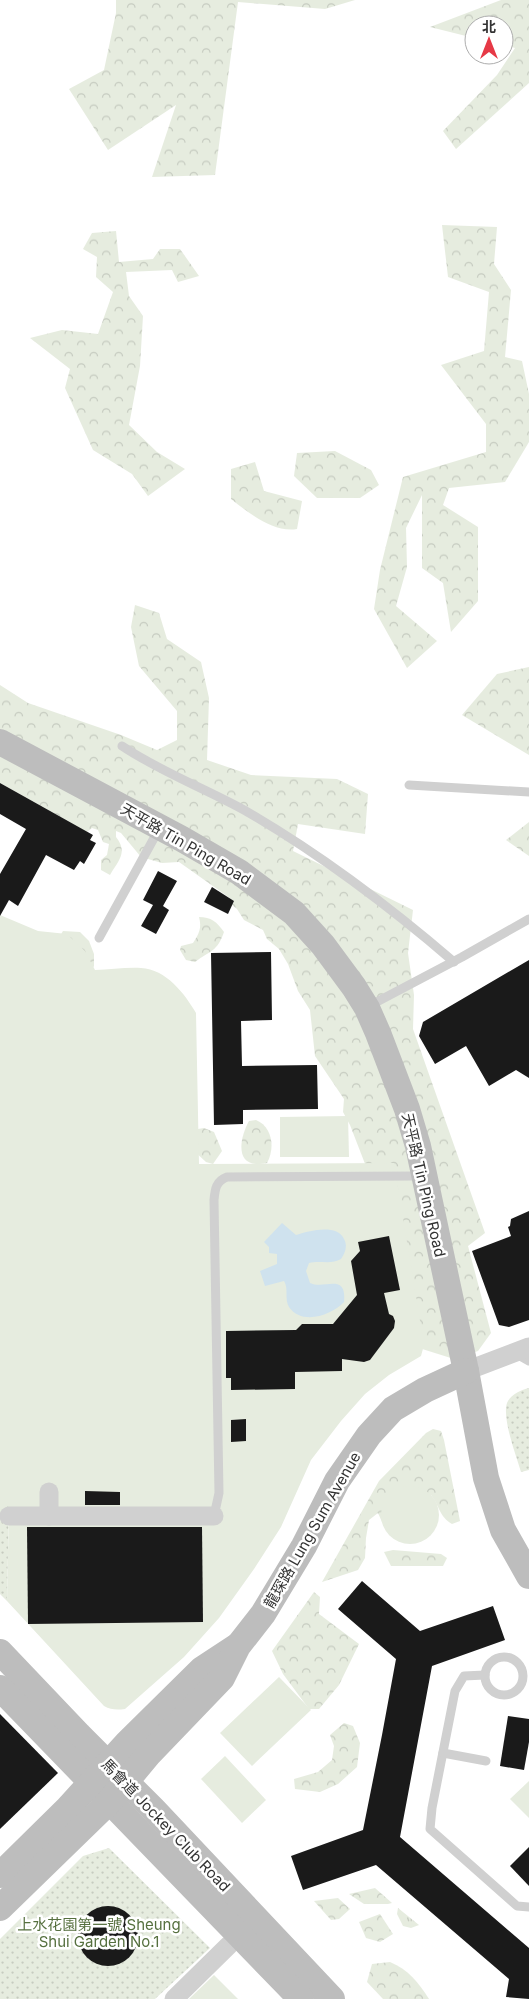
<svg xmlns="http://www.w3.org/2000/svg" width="529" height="1999" font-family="Inter,'Noto Sans SC',sans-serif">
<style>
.grass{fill:url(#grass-tufts)}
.forest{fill:url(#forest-crowns)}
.park{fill:url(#park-dots)}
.garden{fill:#e6ecdf}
.water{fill:#cfe2ee}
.building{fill:#1a1a1a}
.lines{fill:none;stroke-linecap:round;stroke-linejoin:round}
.lane{stroke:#d0d0d0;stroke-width:9}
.street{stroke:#d0d0d0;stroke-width:19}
.secondary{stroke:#bdbdbd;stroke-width:26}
.labels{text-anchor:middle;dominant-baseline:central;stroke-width:5;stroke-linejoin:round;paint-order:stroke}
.street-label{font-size:15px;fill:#333;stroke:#fff}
.park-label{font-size:15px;fill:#56703f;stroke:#fff}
</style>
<defs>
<pattern id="grass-tufts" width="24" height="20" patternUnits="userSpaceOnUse" patternTransform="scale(1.25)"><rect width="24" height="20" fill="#e6ecdf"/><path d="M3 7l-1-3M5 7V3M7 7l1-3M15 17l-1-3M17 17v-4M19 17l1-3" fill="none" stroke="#c6cbc0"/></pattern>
<pattern id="forest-crowns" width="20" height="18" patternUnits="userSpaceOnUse" patternTransform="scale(1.25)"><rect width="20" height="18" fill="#e6ecdf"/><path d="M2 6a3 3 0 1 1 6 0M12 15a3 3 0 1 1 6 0" fill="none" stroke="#c6cbc0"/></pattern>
<pattern id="park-dots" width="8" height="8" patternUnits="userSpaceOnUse" patternTransform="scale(1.25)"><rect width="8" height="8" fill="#e6ecdf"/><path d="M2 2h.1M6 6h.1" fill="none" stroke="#c6cbc0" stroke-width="1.8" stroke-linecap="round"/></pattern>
</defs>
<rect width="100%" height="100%" fill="#fff"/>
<path class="grass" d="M 398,1908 L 419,1925 L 411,1928 L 403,1926 L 397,1914 Z"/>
<g class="forest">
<path d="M 116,0 L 355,0 L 325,9 L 238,2 L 215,175 L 152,177 L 176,105 L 108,150 L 69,89 L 104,70 L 116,13 Z"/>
<path d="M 501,0 L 529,0 L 529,83 L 456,149 L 443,131 L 497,75 L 515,48 L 504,45 L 504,25 L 474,25 L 474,38 L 430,27 Z"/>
<path d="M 442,225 L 497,227 L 494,264 L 511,290 L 505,357 L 522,361 L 529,394 L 529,442 L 505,482 L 449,488 L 443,505 L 478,527 L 478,601 L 451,632 L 443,583 L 422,568 L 422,495 L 406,528 L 407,567 L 396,606 L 437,641 L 407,668 L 374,609 L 380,570 L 403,477 L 486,452 L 486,424 L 441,365 L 484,351 L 489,292 L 448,277 Z"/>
<path d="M 116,231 L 119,262 L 153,259 L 160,249 L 180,249 L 199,276 L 178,282 L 172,270 L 126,272 L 129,296 L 143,316 L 140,366 L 129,425 L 157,452 L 185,469 L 148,496 L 132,474 L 93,450 L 65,388 L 70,369 L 30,338 L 62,330 L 98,334 L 113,292 L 96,277 L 97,257 L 83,249 L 92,233 Z"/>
<path d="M 335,451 L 371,470 L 379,485 L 360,498 L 317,498 L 294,476 L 297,453 Z"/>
<path d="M 255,462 L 264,491 L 302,501 L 297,529 C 273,533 249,513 231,499 L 231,469 Z"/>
<path d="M 135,605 L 159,613 L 167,639 L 201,662 L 209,698 L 207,760 L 251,775 L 337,779 L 368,794 L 365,834 L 298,824 L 293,851 L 413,910 L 408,953 L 414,995 L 413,1029 L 485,1233 L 468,1246 L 491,1333 L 478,1351 L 454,1359 L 419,1348 L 367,1169 L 350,1125 L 343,1112 L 344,1099 L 315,1056 L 310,1010 L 298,991 L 288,964 L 279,949 L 267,939 L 263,930 L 244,920 L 237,909 L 232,905 L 234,901 L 179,862 L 162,863 L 141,857 L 121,833 L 116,831 L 116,837 C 128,852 119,860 110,875 L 101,870 L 101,860 L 107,855 L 109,844 L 103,842 L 98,830 L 92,828 L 87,832 L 0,783 L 0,685 L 28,703 L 121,735 L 157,750 L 177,740 L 177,711 L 139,666 L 131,627 Z"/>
<path d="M 529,667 L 529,755 L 462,715 L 497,674 Z"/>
<path d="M 529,822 L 529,856 L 506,840 Z"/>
<path d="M 199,917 C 211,917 217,922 224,932 C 217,952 211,950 195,962 L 186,960 L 180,950 L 181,946 L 193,943 C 199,934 202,928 199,917 Z"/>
<path d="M 63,931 L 80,932 L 89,941 L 94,954 L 94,966 L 90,973 L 57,941 Z"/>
<path d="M 256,1120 C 273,1127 275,1149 267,1163 C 235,1170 238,1141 249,1121 Z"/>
<path d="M 204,1128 L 214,1132 L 222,1151 L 213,1164 L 206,1162 L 193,1150 L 192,1137 L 198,1129 Z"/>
<path d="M 433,1429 L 441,1431 L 444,1440 L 460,1521 L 452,1524 C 439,1516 440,1507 431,1495 L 382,1522 L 378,1513 L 369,1520 L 366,1538 L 365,1558 L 358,1570 L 322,1582 L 379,1481 L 426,1433 Z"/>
<path d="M 393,1550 L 441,1554 L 447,1558 L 443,1566 L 391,1566 L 384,1552 Z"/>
<path d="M 314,1592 L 320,1597 L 319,1614 L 359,1644 L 339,1685 L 319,1709 L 309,1709 L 283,1674 L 272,1651 Z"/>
<path d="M 344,1723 L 353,1726 L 360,1743 L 357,1767 L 338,1784 L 320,1792 L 295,1789 L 294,1779 L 318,1772 L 332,1760 L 334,1746 L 330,1735 Z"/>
<path d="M 375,1888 L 392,1903 L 388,1904 L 364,1904 L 349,1894 Z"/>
<path d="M 338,1898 L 350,1909 L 339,1919 L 331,1920 L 314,1901 Z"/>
<path d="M 380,1914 L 393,1934 L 380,1942 L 366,1938 L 359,1922 Z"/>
<path d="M 390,1962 C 409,1970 418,1982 429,1999 L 383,1999 L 367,1982 L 372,1964 Z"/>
</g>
<g class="park">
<path d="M 529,1388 L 529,1470 L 521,1472 C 516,1455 502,1419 507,1403 C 510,1395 521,1390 529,1388 Z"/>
<path d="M 0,1474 L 9,1505 L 7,1601 L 0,1594 Z"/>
<path d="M 109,1848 L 210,1948 L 155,1999 L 0,1999 L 0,1939 L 83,1856 Z"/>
</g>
<g class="garden">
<path d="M 0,915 L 38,931 L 67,934 L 85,951 L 95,970 C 110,970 126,967 141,968 C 166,969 185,994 196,1013 L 199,1164 L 394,1163 L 424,1345 L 421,1356 L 389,1375 L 365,1394 L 341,1421 L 311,1460 L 281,1527 L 254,1569 L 219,1618 L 184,1657 L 125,1709 C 117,1710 111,1710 104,1706 L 7,1601 L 9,1505 L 0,1511 Z"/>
<path d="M 348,1116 L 349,1157 L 280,1157 L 280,1117 Z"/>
<circle cx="410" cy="1515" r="29"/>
<path d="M 279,1677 L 311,1710 L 252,1766 L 220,1733 Z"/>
<path d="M 225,1756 L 266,1800 L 242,1823 L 201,1779 Z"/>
<path d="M 529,1781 L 529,1818 L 510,1799 Z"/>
<path d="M 214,1975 L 238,1999 L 189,1999 Z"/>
</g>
<path class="water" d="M 282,1223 L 296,1235 C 308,1231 337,1223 344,1239 C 348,1246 345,1253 341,1259 C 331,1265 320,1260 309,1263 L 306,1271 L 310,1283 C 324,1290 347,1272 344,1302 C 332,1315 302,1326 289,1307 C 284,1298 289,1289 284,1281 L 265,1286 L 260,1271 L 277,1264 L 277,1254 L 269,1253 L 269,1247 L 264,1242 Z"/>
<g class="building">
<path d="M 0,783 L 93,835 L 90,840 L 96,843 L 84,864 L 80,861 L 74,870 L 46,855 L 18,906 L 9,900 L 0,916 L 0,874 L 26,829 L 0,814 Z"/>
<path d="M 158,871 L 177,881 L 163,906 L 169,910 L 156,934 L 141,926 L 153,905 L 143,900 Z"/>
<path d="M 212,887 L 234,901 L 228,914 L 204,902 Z"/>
<path d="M 271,952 L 272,1020 L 241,1021 L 242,1066 L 317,1065 L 318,1109 L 243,1110 L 243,1124 L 214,1125 L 211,953 Z"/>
<path d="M 529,960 L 529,1078 L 516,1070 L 489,1086 L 466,1046 L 435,1064 L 419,1036 L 423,1022 Z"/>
<path d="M 529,1211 L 529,1320 L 509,1327 L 499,1325 L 472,1251 L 511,1236 L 508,1227 L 510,1226 L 511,1219 Z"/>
<path d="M 389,1236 L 400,1290 L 384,1293 L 389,1314 L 393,1316 L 395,1321 L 394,1328 L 370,1360 L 364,1362 L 342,1359 L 342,1371 L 295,1372 L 295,1389 L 231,1390 L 231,1378 L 226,1378 L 226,1331 L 296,1330 L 302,1324 L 333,1324 L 357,1295 L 351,1261 L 360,1251 L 358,1242 Z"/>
<path d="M 246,1419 L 246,1441 L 231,1442 L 231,1420 Z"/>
<path d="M 85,1491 L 120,1492 L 120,1505 L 85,1505 Z"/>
<path d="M 27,1527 L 202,1527 L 203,1622 L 28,1624 Z"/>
<path d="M 362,1581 L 420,1631 L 493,1606 L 505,1640 L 432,1666 L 400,1837 L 529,1948 L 529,1999 L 506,1997 L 509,1979 L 376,1865 L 303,1890 L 291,1856 L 363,1830 L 382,1735 L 396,1659 L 338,1609 Z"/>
<path d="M 0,1714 L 58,1773 L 0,1829 Z"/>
<path d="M 508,1716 L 529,1719 L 529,1742 L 524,1770 L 500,1766 Z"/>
<path d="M 529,1847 L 529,1886 L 510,1866 Z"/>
<circle cx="108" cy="1936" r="30"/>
</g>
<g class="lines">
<g class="lane">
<path d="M 122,746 C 161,772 204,788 244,810 C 317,852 390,907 454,962"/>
<path d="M 409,785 L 529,792"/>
<path d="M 99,938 L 159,829"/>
<path d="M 369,1006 L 462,957 L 529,919"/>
<path d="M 515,1353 L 529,1361"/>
<path d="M 214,1516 L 219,1493 L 214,1200 C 215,1189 216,1181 227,1177 L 421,1176"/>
<circle cx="504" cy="1676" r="19"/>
<path d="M 485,1675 L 464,1676 L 455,1691 L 432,1808 L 430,1829 L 517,1906 L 529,1907"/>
<path d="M 443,1753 L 486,1761"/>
</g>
<g class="street">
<path d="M 466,1371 L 529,1347"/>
<path d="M 49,1492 L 49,1516"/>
<path d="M 9,1516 L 214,1516"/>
<path d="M 174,1999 L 229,1945"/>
</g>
<g class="secondary">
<path d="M 0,742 L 182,839 L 239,872 L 294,913 L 323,945 L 354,987 L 367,1008 L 378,1033 L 407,1109 L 418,1146 L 466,1371 L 486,1478 L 503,1530 L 529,1576"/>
<path d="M 0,1652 L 79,1735 L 153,1809 L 332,1999"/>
<path d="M 0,1688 L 301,1999"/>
<path d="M 0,1875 L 68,1808 L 127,1743 L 202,1669 L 237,1646"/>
<path d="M 0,1908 L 109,1802 L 149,1754 L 222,1678 L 238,1646 L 263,1614 L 304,1546 L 337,1481 L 369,1435 L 393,1409 L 425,1390 L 466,1371"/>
</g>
</g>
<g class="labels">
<g class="street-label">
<text transform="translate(186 844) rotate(30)">天平路 Tin Ping Road</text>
<text transform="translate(424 1185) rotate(77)">天平路 Tin Ping Road</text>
<text transform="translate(312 1530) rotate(-60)">龍琛路 Lung Sum Avenue</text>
<text transform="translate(166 1825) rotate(46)">馬會道 Jockey Club Road</text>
</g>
<g class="park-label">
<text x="99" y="1924">上水花園第一號 Sheung<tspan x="99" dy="17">Shui Garden No.1</tspan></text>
</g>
</g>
<g transform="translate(489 40)"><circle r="24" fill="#ffffff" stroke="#adadad"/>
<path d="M0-4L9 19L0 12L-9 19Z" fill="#e63946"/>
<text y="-8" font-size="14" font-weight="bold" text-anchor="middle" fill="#333333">北</text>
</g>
</svg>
